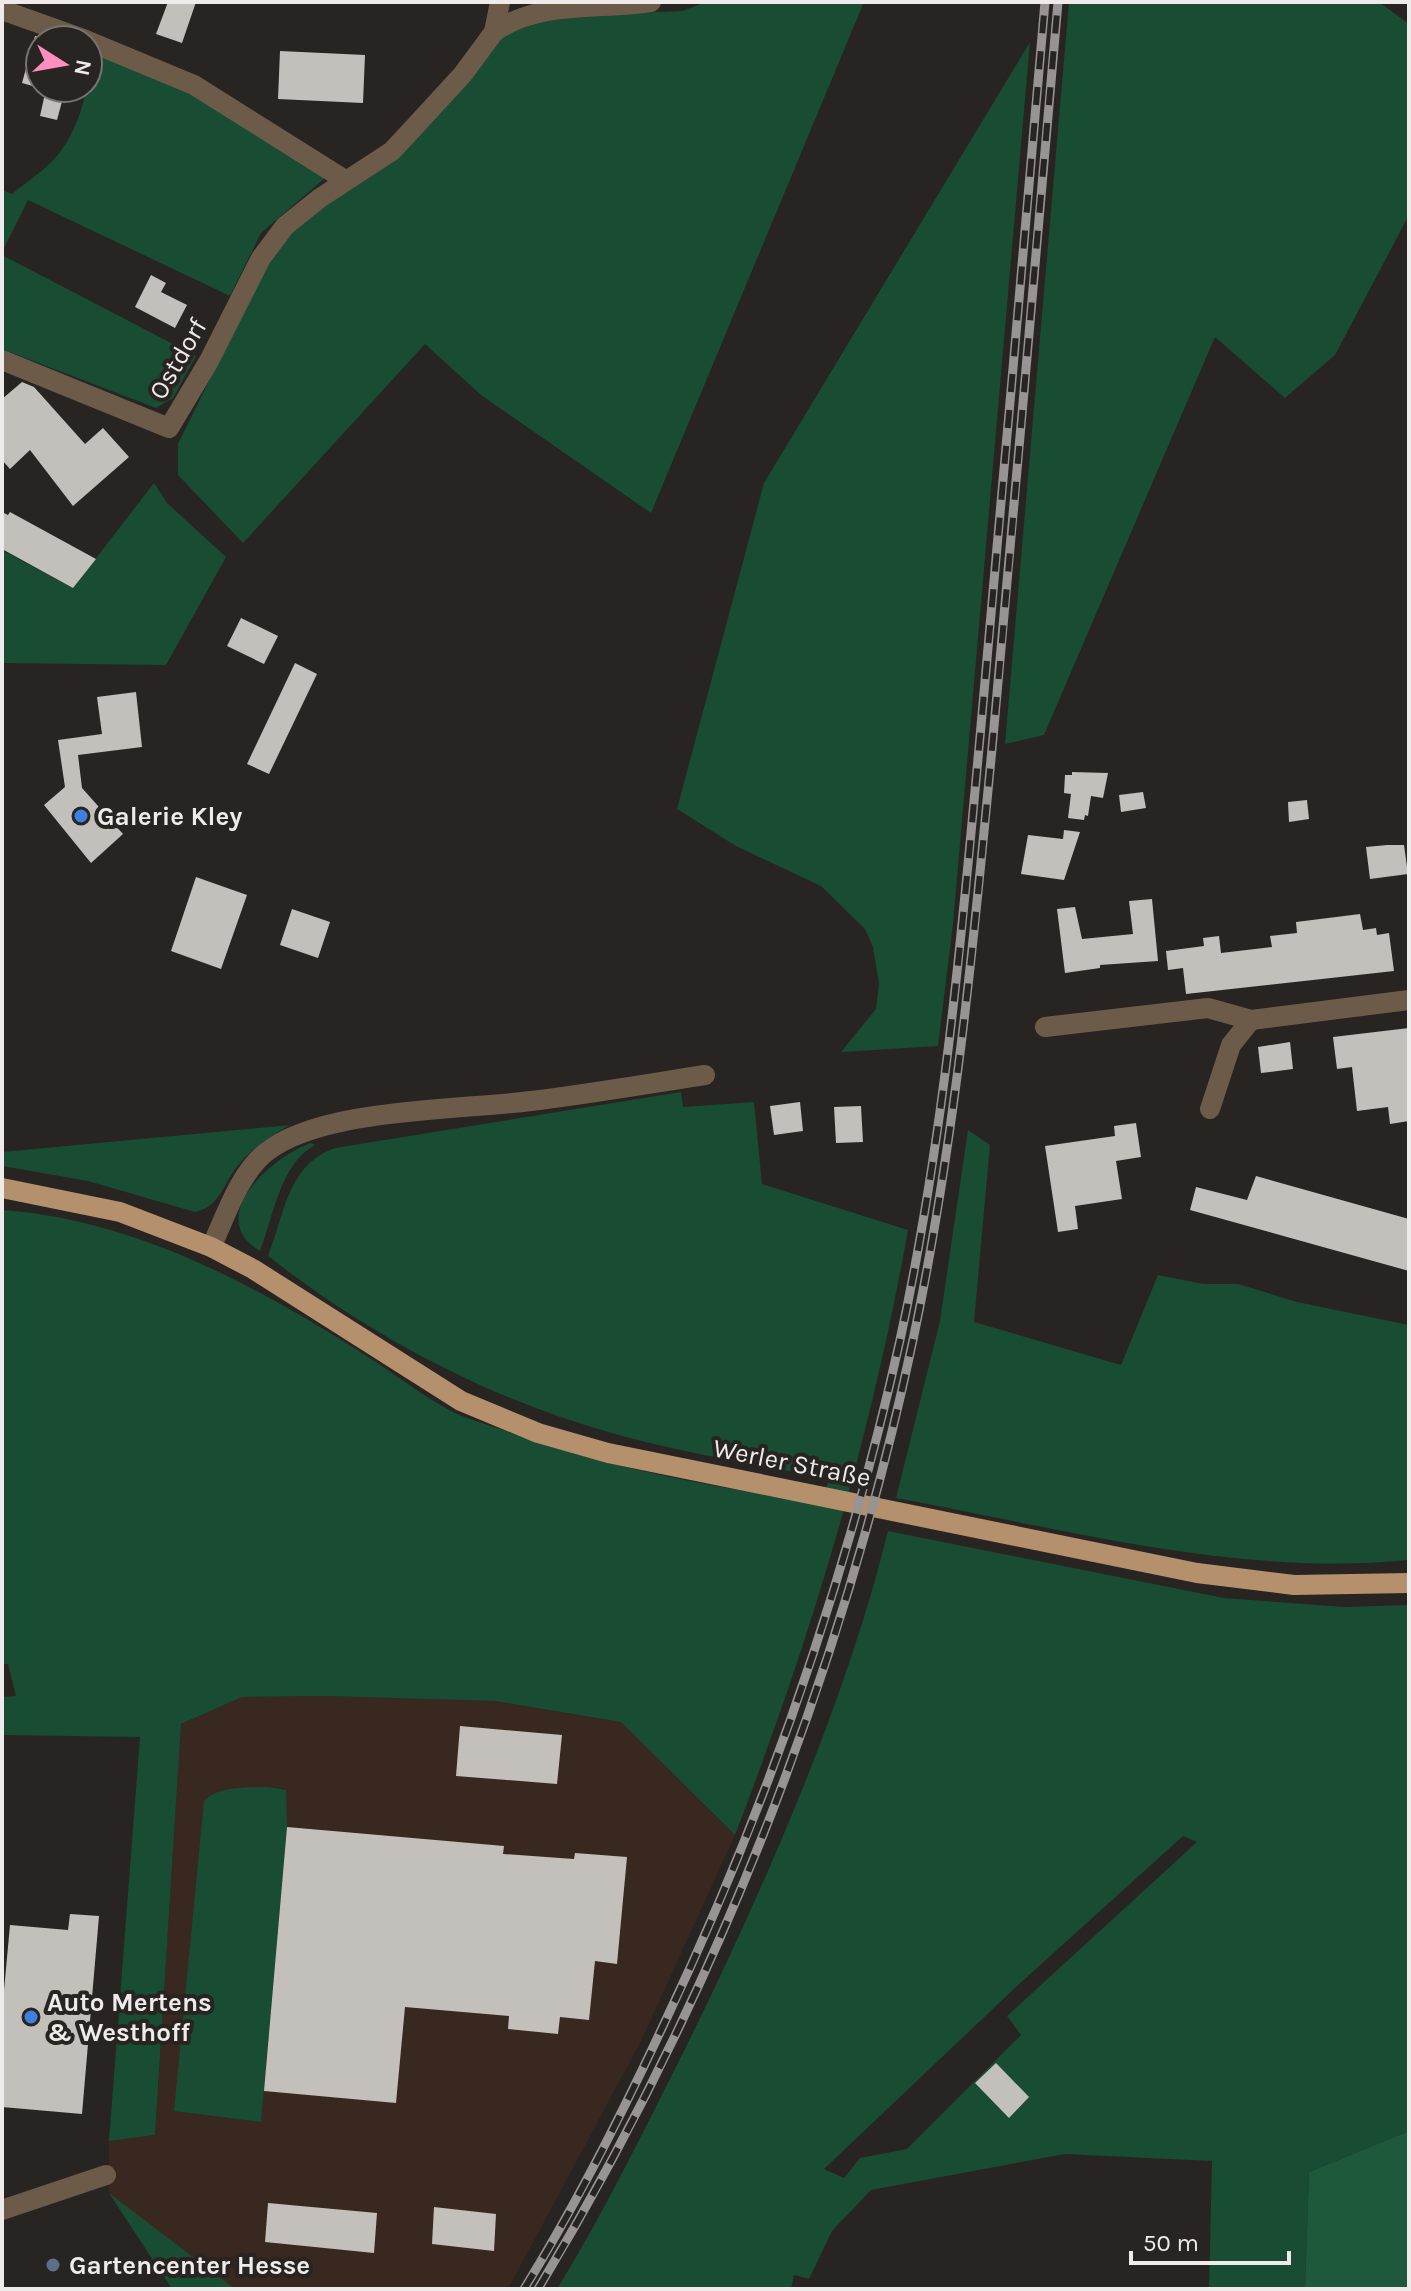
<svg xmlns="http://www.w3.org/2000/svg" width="1411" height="2291" font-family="Karla,sans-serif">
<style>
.industrial{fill:#392820}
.green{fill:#184c33;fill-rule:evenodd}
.forest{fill:#1e593c}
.building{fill:#c3bfbb}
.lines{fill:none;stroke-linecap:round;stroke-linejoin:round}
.street{stroke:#6d5b4a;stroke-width:20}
.primary{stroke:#b5906c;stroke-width:20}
.rail-casing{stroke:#979493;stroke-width:9}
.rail{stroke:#282422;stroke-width:6;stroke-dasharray:18;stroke-linecap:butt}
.shop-dot{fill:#3f7fe0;stroke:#282422;stroke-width:3}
.service-dot{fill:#5c6f8a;stroke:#282422;stroke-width:3}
.labels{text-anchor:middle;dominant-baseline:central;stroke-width:8;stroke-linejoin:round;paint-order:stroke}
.street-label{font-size:26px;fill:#eeebea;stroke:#282422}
.poi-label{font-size:26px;font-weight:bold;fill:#eeebea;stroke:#282422;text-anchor:start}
</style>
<rect width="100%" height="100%" fill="#282422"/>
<path class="industrial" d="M 327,1696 L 495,1701 L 621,1722 L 735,1835 L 641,2041 L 508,2289 L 172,2289 L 109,2193 L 109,2141 L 155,2135 L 181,1724 L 242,1697 Z"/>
<g class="green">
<path d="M 706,2 L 864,2 L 651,513 L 481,395 L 425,344 L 243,543 L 178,475 L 178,444 L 267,263 L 289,232 L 351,188 L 498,37 L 556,16 L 682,11 Z"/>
<path d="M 1069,2 L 1379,2 L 1409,24 L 1409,215 L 1335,355 L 1285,398 L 1215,337 L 1044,735 L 1005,744 Z"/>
<path d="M 1030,42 L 953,924 L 938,1046 L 841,1052 L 876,1009 L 879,984 L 873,947 L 865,929 L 821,886 L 736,846 L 677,809 L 764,483 Z"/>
<path d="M 91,50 L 192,91 L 325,178 L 261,233 L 230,296 L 28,200 L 2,252 L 2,190 L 12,194 C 26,182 44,171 56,157 C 81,128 89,86 91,50 Z"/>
<path d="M 2,255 L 196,356 L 173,398 L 156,408 L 2,349 Z"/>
<path d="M 154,483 L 167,503 L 226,557 L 166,665 L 2,663 L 2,550 L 73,588 Z"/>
<path d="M 681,1092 L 683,1107 L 754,1102 L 762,1184 L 908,1230 C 871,1438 811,1638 735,1835 L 621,1722 L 495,1701 L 327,1696 L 242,1697 L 181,1724 L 155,2135 L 109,2141 L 140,1737 L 2,1735 L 2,1697 L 16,1696 L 8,1664 L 2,1664 L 2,1210 C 130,1219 248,1281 354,1348 C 387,1368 418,1393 451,1411 C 467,1419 486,1424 503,1430 C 606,1469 713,1486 821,1504 L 829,1479 C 756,1464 680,1453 608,1432 C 485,1397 369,1335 268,1256 C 285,1214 287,1165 335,1148 Z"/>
<path d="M 290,1125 C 270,1136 255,1146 240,1163 C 223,1182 222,1206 195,1212 L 88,1181 L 2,1166 L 2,1152 Z"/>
<path d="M 968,1130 L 990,1145 L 974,1322 L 1121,1365 L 1158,1275 L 1203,1284 L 1238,1284 L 1297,1302 L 1409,1325 L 1409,1560 C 1237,1577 1065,1529 896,1498 L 940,1321 Z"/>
<path d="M 311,1143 L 315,1145 C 280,1164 274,1215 260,1251 C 203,1217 273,1156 311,1143 Z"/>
<path d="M 888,1531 L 1224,1598 L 1345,1607 L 1409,1605 L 1409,2131 L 1309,2172 L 1305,2289 L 1209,2289 L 1212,2161 L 1065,2154 L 871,2190 L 832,2231 L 809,2279 L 794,2275 L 791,2289 L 557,2289 C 605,2211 644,2130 685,2049 C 764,1888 845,1705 888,1531 ZM 1183,1836 L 1197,1842 L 1007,2016 L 1021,2035 L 907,2149 L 860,2158 L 844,2178 L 824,2169 L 1017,1986 Z"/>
<path d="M 268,1787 L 286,1790 L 287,1827 L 261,2122 L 174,2111 L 204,1801 C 220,1785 246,1788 268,1787 Z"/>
<path d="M 109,2193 L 235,2289 L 172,2289 Z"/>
</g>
<path class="forest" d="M 1409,2131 L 1409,2289 L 1305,2289 L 1309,2172 Z"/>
<g class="building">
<path d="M 168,2 L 196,2 L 182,43 L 156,34 Z"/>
<path d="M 35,36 L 40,37 L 40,88 L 22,83 Z"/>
<path d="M 280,51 L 365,55 L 363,103 L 278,99 Z"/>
<path d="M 46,89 L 64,94 L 57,120 L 40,116 Z"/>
<path d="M 151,275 L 166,283 L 161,292 L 187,305 L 175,328 L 135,307 Z"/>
<path d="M 22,382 L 34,387 L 85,444 L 103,428 L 129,457 L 73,506 L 30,450 L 10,469 L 2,460 L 2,399 Z"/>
<path d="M 2,512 L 8,515 L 10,512 L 96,559 L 73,588 L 2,549 Z"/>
<path d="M 241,618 L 278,636 L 264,664 L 227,646 Z"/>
<path d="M 295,663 L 317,674 L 269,774 L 247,764 Z"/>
<path d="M 136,692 L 142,747 L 78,755 L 82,788 L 123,834 L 91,863 L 44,805 L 65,787 L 58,740 L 102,734 L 97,697 Z"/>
<path d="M 1072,772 L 1108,773 L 1103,798 L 1091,796 L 1088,816 L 1085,815 L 1084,820 L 1068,818 L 1071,794 L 1064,793 L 1065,775 L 1072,775 Z"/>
<path d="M 1143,792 L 1146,808 L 1121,812 L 1119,795 Z"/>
<path d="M 1307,800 L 1309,819 L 1289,822 L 1288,802 Z"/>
<path d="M 1064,830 L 1080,832 L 1064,880 L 1021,874 L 1028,835 L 1063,839 Z"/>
<path d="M 1387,845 L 1404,845 L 1408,874 L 1370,879 L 1366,847 Z"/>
<path d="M 196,877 L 247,895 L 221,969 L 171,951 Z"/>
<path d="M 1152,899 L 1158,961 L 1100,965 L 1100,968 L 1065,973 L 1057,909 L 1075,907 L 1082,939 L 1133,934 L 1129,901 Z"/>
<path d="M 292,909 L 330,922 L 318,958 L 280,945 Z"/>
<path d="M 1360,914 L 1363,930 L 1376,928 L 1377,935 L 1389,933 L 1394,971 L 1186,994 L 1183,968 L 1168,970 L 1166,951 L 1204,946 L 1203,938 L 1219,936 L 1221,953 L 1272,947 L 1270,936 L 1297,933 L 1296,922 Z"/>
<path d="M 1409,1028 L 1409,1121 L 1390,1124 L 1388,1107 L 1357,1111 L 1352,1067 L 1337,1069 L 1333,1037 Z"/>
<path d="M 1290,1042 L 1293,1069 L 1261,1073 L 1258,1047 Z"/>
<path d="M 800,1102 L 803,1131 L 774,1135 L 770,1106 Z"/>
<path d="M 861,1106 L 863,1142 L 836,1143 L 834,1107 Z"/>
<path d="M 1136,1123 L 1141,1157 L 1116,1161 L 1122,1199 L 1075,1206 L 1078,1229 L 1058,1232 L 1045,1146 L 1115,1136 L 1114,1126 Z"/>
<path d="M 1256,1176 L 1409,1219 L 1409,1271 L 1190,1210 L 1196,1187 L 1247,1200 Z"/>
<path d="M 460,1726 L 562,1735 L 557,1784 L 456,1776 Z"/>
<path d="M 287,1827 L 504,1846 L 503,1854 L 574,1859 L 575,1853 L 627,1857 L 617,1964 L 595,1961 L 589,2020 L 560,2017 L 558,2034 L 508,2029 L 509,2016 L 405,2007 L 396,2103 L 264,2091 Z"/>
<path d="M 70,1914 L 99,1916 L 82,2114 L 2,2107 L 2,2012 L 10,1925 L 68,1930 Z"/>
<path d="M 996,2063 L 1029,2097 L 1009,2118 L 975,2083 Z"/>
<path d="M 268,2203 L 377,2213 L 374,2253 L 265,2242 Z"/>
<path d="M 434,2207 L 496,2214 L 494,2251 L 432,2244 Z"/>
</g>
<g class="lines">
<g class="street">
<path d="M 2,10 L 86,40"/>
<path d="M 494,32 C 541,0 597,10 651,2"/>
<path d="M 88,41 L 194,85 L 345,180"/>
<path d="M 2,360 L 169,428 L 209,361 L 261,258 L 285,226 L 320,198 L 392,151 L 418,123 L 463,74 L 494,32 L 500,2"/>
<path d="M 1045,1027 L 1208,1008 L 1251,1020 L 1409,1000"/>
<path d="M 1210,1109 L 1231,1045 L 1251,1020"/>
<path d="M 211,1247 C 226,1216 238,1176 265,1153 C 320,1108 460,1110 531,1101 C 589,1094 647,1084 705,1075"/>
<path d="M 2,2210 L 106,2175"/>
</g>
<path class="primary" d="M 2,1188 L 120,1212 L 211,1247 L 253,1269 L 461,1401 L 538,1433 L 608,1453 L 1197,1573 L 1294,1585 L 1409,1583"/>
<g class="rail-casing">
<g id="rail">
<path d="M 524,2289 C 576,2205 621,2116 663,2026 C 768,1806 847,1578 900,1340 C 944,1139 962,932 981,726 C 1003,485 1024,243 1045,2"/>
<path d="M 538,2289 C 714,1998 842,1673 913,1340 C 955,1142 974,940 993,738 C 1016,493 1036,247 1058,2"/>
</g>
</g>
<use href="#rail" class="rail"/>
</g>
<g class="shop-dot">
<circle cx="81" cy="816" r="8"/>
<circle cx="31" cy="2017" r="8"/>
</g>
<circle class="service-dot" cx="53" cy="2265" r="8"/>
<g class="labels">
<g class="street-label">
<text transform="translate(178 359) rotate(-60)">Ostdorf</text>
<text transform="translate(792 1463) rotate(11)">Werler Straße</text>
</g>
<g class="poi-label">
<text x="97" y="816">Galerie Kley</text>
<text x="47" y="2002">Auto Mertens<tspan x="47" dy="30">&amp; Westhoff</tspan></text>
<text x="69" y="2265">Gartencenter Hesse</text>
</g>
</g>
<rect width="1411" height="2291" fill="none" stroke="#eeebea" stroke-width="8"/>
<g transform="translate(64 64) rotate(101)"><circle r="38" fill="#282422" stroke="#777472" stroke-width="2"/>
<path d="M0-6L14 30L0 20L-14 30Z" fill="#fd8ebf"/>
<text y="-12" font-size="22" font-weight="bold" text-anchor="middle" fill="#eeebea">N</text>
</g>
<path d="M1131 2251v12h158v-12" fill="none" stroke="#eeebea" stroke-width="4"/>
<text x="1143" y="2251" font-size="24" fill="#eeebea" stroke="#282422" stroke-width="6" paint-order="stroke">50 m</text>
</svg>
